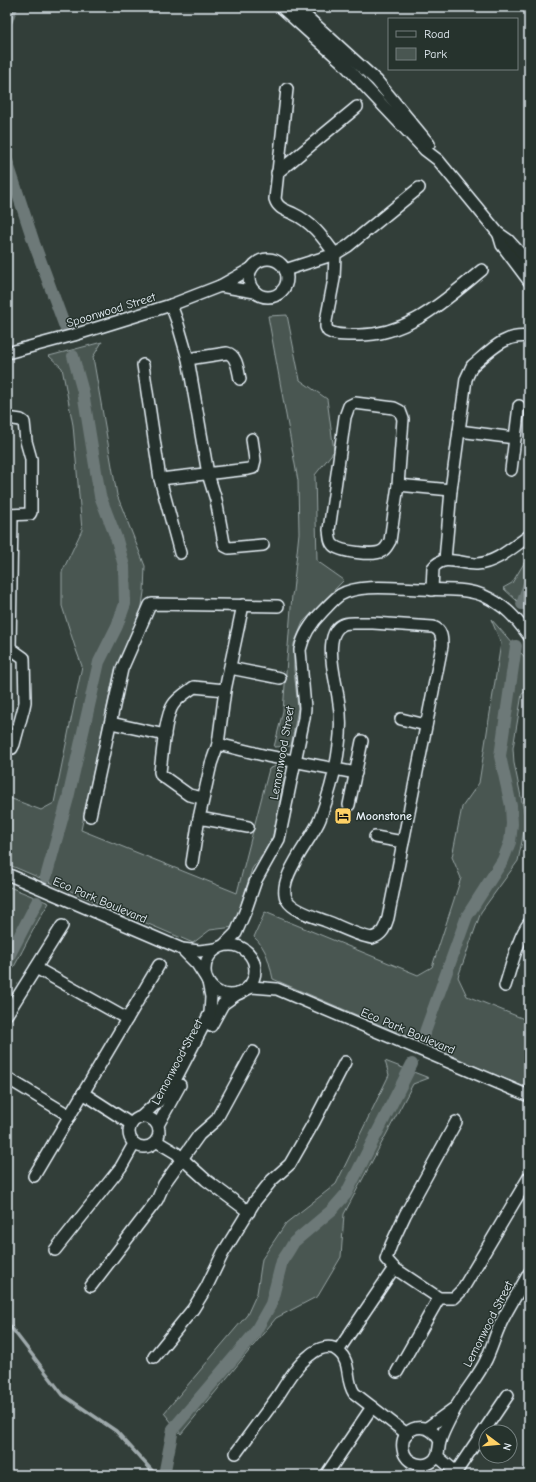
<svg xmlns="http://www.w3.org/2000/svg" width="536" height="1482" font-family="'Comic Neue',sans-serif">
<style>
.green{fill:#495651;stroke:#98a4a4}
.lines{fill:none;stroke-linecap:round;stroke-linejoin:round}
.stream{stroke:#9ea9ab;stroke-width:3.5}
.canal{stroke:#6d7978;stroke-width:12}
.minor-casing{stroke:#e8f1f8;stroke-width:14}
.minor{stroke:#26332d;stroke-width:11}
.labels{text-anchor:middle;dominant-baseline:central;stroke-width:3;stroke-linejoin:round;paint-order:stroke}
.street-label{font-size:12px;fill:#e8f1f8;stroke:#26332d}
.poi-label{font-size:12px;font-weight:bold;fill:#e8f1f8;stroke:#26332d;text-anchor:start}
</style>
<rect width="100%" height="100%" fill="#323e39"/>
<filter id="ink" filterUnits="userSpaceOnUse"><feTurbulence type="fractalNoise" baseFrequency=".025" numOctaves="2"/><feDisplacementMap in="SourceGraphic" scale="8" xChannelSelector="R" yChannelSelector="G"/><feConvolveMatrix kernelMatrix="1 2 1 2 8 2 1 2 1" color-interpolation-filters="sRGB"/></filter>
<g filter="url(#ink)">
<g class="green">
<path d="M 287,315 L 300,380 L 327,399 L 334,451 L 315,475 L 317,561 L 344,580 L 303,622 L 294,644 L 294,670 L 298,708 L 291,746 L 274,747 L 283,711 L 292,595 L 293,591 L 299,533 L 298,481 L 268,316 Z"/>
<path d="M 102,342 L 93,357 L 117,495 L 145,566 L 144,592 L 140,620 L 115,669 L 81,830 L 237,893 L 269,769 L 276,766 L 285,773 L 272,840 L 252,869 L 234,927 L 210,930 L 193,943 L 7,864 L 7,797 L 41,810 L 54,803 L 82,666 L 75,647 L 62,606 L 62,572 L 82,530 L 73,425 L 62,368 L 49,356 Z"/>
<path d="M 529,555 L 529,612 L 503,588 L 512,583 Z"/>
<path d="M 491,619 L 529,662 L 529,689 L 522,694 L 513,748 L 514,763 L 526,821 L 518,861 L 481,912 L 458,977 L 467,996 L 529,1021 L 529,1089 L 273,979 C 269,962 267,949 254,937 L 265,912 L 418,975 L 432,967 L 461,878 L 452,857 L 462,807 L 479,783 L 501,643 Z"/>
<path d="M 7,886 L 49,903 C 33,927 22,954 7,979 Z"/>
<path d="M 385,1061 L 429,1078 L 413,1084 L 344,1214 L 341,1257 L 318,1296 L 276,1318 L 181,1434 L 164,1413 L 247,1315 L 257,1293 L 262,1259 L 286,1223 L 336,1184 L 389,1075 Z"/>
</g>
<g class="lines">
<path class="stream" d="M 7,1322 L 63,1395 L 116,1431 L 156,1475"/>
<g class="canal">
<path d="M 7,20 L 12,7"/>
<path d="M 7,161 L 34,243 L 65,327"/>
<path d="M 522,604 L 529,584"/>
<path d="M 46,877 L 68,798 L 99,662 L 117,626 L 125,604 L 124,566 L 117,540 L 100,496 L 83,392 L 73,356"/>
<path d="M 7,960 L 37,902"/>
<path d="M 425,1032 L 467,916 L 503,860 L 510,842 L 512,824 L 511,806 L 500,756 L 516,646"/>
<path d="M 164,1475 L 173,1429 L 254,1334 L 271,1304 L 282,1261 L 288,1252 L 294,1242 L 332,1210 L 346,1194 L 412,1064"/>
</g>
<g class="minor-casing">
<g id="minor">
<path d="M 281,7 L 342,62 L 425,150 L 438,160 L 498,233 L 508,240 L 529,263"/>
<path d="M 296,7 L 377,81 L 429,144"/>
<path d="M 277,173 L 357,107"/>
<path d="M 419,188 L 348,246 L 335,254 L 334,279 L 326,321 L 326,327 L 328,331 C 336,336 345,335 355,335 C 407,337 444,301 482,270"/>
<path d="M 499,235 L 502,245 L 529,281"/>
<circle cx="268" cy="278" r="19"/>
<path d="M 285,270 L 335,254 C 323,238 313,223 294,214 C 286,210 278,209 275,199 L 287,89"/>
<path d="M 220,286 L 255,292"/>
<path d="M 171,305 L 177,321 L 188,359 L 208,474 L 216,500 L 224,543 L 225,546 L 229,548 L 263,545"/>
<path d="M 7,353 L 74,335 L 171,305 L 220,286 L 252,268"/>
<path d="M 188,359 L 227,353 C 237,355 238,370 240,379"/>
<path d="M 143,365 L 160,479 L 249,469 L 253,468 L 255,460 L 252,439"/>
<path d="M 355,403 L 394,408 L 400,411 L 403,419 L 398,485 L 390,541 C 388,544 386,549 382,551 C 374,556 340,552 333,545 C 329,541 330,535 329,530 L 345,417 L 349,406 Z"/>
<path d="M 7,418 L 21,420 L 24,422 L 26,441 L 31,459 L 31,512 L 30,514 L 7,515"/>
<path d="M 459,431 L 515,438"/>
<path d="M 511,470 L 519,406"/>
<path d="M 160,479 L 180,553"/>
<path d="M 398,485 L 451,490"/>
<path d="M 445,560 L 451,490 L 466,379 L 472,366 C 490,351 505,333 529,337"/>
<path d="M 432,590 L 433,568 C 444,553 462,565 477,564 C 496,563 513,547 529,536"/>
<path d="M 243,605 L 225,690 L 218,744 L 211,764 L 199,818 L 248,827"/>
<path d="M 354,623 L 373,623 L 433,627 C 442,630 442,638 442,646 L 388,918 C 385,927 383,935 372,938 C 358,936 339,926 326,921 C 315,917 293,911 287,900 C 275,880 313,838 320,819 C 329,795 336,771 339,745 C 341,730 341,713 338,697 C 336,681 322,635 342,625 C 345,623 350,623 354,623 Z"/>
<path d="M 7,648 L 10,648 L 24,658 L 25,702 L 24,707 L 14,744 L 12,748 L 7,748"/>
<path d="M 10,648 L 12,515"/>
<path d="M 230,668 L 280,678"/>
<path d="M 401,719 L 426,725"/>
<path d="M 111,723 L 165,735"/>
<path d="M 218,744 L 267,756 L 356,773"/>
<path d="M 203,798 L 189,795 L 161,775 L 160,772 C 162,757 165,716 173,705 C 177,698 187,692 194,687 L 225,690"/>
<path d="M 349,805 L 362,741"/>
<path d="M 90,816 L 122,669 L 150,605 L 152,604 L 278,606"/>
<path d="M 375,837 L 403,842"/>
<path d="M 192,863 L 199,818"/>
<path d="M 7,874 L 182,949 L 199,951 L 216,949"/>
<path d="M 224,945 L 236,933 L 245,912 L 256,880 L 279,839 L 304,718 L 305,708 L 300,650 C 303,635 312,622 323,611 C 328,606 334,599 340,595 C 360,583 399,589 421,589 C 441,590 463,588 482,595 C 505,605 515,617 529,636"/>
<circle cx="230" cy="970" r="25"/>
<path d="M 182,949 L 197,964 L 206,978"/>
<path d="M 36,968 L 127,1019"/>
<path d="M 505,986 C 511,968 518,937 529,923"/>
<path d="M 245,990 L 252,987 L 277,989 L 529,1096"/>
<path d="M 7,1014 L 62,926"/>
<path d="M 211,1026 L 223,1004 L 237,994"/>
<path d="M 7,1078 L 70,1116"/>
<path d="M 83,1093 L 131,1124"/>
<circle cx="144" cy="1132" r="15"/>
<path d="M 141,1117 L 164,1096 L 171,1088 L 210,1013 L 211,997 L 208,982"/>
<path d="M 456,1122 L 405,1215 L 391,1245 L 386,1259 L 394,1268 L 439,1298 L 454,1298 L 462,1290 L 529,1177"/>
<path d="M 158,1125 L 180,1085"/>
<path d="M 156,1141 L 176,1153 L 206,1180 L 249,1212"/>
<path d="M 34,1176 L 159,965"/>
<path d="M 55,1250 L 121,1167 L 134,1144"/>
<path d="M 91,1286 L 157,1200 L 164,1184 L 199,1135 L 216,1120 L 253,1052"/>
<path d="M 338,1351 L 394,1268"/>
<path d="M 154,1357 L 193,1309 L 206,1288 L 223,1253 L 255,1201 L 272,1180 L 290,1164 L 314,1122 L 345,1062"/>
<path d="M 397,1372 L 439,1298"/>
<path d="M 427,1428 L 456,1407"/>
<path d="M 440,1442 C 430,1418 399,1426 403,1449 C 405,1464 425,1470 435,1459 C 440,1453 438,1448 440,1442 C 442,1433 451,1417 455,1409 C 464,1392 478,1377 486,1360 C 492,1348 495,1335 501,1323 C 509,1306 520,1290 529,1273"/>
<path d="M 236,1453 C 250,1434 264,1415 278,1396 C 287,1382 297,1365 310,1355 C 318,1348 330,1344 338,1351 C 352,1362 345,1380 354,1393 L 407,1434"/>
<path d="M 437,1456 L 456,1472"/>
<path d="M 326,1475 L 372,1407"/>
<path d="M 454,1475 L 508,1395"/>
</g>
</g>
<use href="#minor" class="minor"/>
</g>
</g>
<defs>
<g id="hotel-square" transform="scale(0.9)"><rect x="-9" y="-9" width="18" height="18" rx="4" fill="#ffd166" stroke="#26332d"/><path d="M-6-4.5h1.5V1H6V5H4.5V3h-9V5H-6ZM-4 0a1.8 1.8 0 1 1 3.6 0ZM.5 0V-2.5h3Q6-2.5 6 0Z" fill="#111"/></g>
</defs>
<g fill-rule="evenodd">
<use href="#hotel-square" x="343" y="816"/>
</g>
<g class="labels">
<g class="street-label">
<text transform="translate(111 310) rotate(-17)">Spoonwood Street</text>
<text transform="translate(282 753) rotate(-80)">Lemonwood Street</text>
<text transform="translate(100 900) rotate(23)">Eco Park Boulevard</text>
<text transform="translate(408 1031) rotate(23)">Eco Park Boulevard</text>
<text transform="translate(177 1062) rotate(-62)">Lemonwood Street</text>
<text transform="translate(488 1324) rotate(-63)">Lemonwood Street</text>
</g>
<g class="poi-label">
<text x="356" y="816">Moonstone</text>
</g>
</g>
<rect width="536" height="1482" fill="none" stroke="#26332d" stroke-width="24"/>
<rect x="12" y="12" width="512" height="1458" fill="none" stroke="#e8f1f8" stroke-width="1.5" filter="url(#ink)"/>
<rect x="388" y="18" width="130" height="52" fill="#26332d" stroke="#747f7e"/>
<rect x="396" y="31" width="20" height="6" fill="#26332d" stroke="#747f7e"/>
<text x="424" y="38" font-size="12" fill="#e8f1f8">Road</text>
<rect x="396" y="48" width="20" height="12" fill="#495651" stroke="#747f7e"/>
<text x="424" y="58" font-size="12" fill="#e8f1f8">Park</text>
<g transform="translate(498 1444) rotate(106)"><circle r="19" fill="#26332d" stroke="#747f7e"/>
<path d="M0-3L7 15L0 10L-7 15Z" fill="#ffd166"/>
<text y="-6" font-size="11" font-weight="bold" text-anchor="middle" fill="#e8f1f8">N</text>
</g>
</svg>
